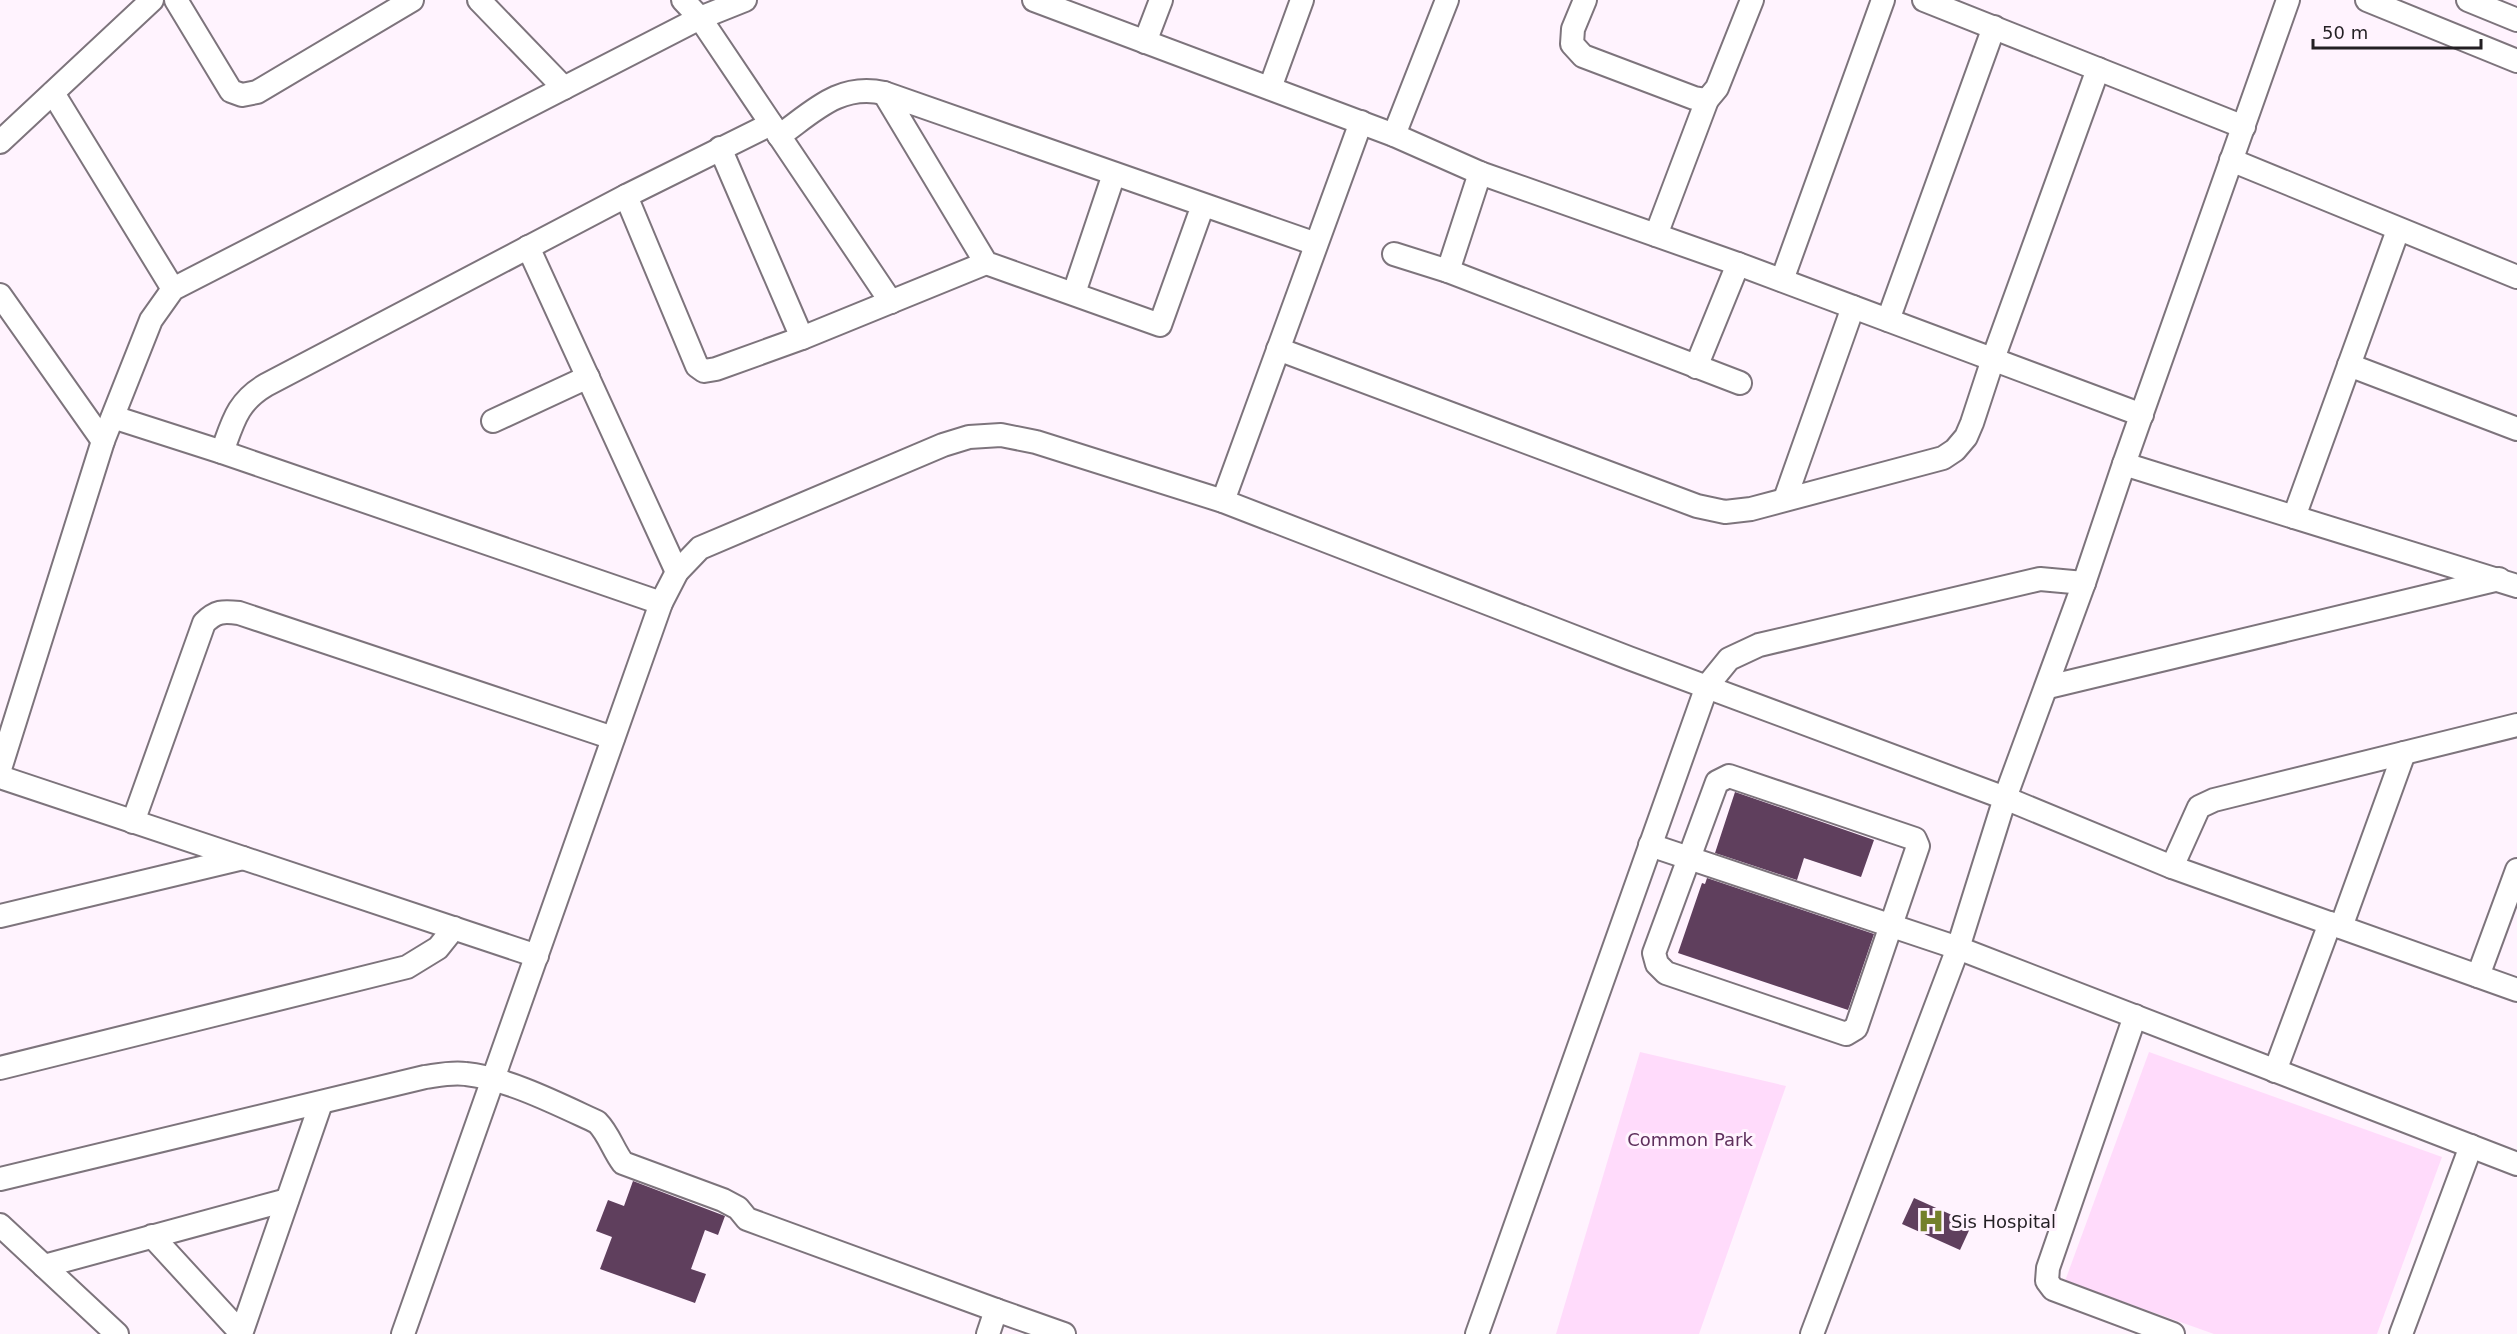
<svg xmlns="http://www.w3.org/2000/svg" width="2517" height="1334" font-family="'DejaVu Sans',sans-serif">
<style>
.green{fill:#ffdbfb}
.building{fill:#5f3f5d}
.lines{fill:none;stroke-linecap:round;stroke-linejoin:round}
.minor-casing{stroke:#7d747c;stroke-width:26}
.minor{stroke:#fff;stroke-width:22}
.labels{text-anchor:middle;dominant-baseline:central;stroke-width:6;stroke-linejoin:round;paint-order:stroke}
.park-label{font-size:18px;fill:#5e2f5c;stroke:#fff3fe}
.poi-label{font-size:18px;fill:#231f23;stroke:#fff3fe;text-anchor:start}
</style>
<rect width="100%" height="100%" fill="#fff3fe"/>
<g class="green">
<path d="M 1640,1052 L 1786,1086 L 1699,1334 L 1556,1334 Z"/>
<path d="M 2149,1052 L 2442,1157 L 2377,1334 L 2214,1334 L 2065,1281 Z"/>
</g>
<g class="building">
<path d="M 1735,792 L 1874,840 L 1861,877 L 1804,858 L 1797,880 L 1715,853 Z"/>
<path d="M 1707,878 L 1874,934 L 1848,1010 L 1678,953 L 1702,883 L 1705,884 Z"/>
<path d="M 633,1181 L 725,1216 L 718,1235 L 705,1230 L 691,1269 L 706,1274 L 695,1303 L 600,1269 L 612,1237 L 596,1231 L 608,1200 L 624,1206 Z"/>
<path d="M 1914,1198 L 1972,1224 L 1960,1250 L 1902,1224 Z"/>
</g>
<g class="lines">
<g class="minor-casing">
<g id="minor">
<path d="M 176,0 L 231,91 L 242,95 L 257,92 L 412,0"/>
<path d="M 479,0 L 564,88"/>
<path d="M 683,0 L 700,18 L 891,302"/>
<path d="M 1034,0 L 1394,135 L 1480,173 L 1738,264 L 2142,415"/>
<path d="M 1585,0 L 1573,29 L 1572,44 L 1583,56 L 1694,98 L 1707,100"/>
<path d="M 1924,0 L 2244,127"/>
<path d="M 2367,0 L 2517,61"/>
<path d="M 2468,0 L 2517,20"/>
<path d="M 1145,42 L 1161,0"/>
<path d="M 1270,88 L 1302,0"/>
<path d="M 53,93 L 173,289"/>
<path d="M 1394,135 L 1447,0"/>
<path d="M 779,136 C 813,112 839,83 884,93"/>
<path d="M 0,142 L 152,0"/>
<path d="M 720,148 L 802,338"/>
<path d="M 2231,160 L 2517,277"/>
<path d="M 626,196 L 697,366 L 704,371 L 716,369 L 802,338 L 986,263"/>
<path d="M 1203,205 L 1160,325 L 986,263 L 884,93 L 1316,244"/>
<path d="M 1656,235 L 1707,100 L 1717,88 L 1752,0"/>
<path d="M 528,247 L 677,572"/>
<path d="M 1394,254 L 1448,271 L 1740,383"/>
<path d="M 1448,271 L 1480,173"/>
<path d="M 1782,280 L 1883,0"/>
<path d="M 1074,293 L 1114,174"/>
<path d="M 0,295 L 103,441"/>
<path d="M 1888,320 L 1994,27"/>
<path d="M 1278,349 L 1697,506 L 1725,512 L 1751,509 L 1943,458 L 1955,450 L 1966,437 L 1972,423 L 1993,359 L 2098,69"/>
<path d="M 2349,365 L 2517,429"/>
<path d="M 1696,367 L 1738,264"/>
<path d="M 113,417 L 222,452 L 661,603"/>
<path d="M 493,421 L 588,377"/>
<path d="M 222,452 C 233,422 237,402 266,385 L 626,196 L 771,124"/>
<path d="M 2124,464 L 2294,517 L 2398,230"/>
<path d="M 1785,499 L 1853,307"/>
<path d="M 1223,501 L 1361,122"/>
<path d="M 2294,517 L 2517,586"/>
<path d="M 2048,687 L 2499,579"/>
<path d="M 0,769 L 103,441 L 151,320 L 173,289 L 700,18 L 745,0"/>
<path d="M 1729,776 L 1915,839 L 1918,846 L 1856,1028 L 1846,1034 L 1666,973 L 1657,964 L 1654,953 L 1717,782 Z"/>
<path d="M 0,777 L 537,956"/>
<path d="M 133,822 L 204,623 C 216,611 223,611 239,613 L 613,738"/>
<path d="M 1650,845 L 1958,948 L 2517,1164"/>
<path d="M 2172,867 L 2199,807 L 2214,800 L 2517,725"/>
<path d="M 0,916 L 243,858"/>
<path d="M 2341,927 L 2404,753"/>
<path d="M 2478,976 L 2517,870"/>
<path d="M 2135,1016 L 2048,1268 L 2047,1281 L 2053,1289 L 2173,1334"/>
<path d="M 0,1068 L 407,967 L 438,948 L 454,928"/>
<path d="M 2275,1071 L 2330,923"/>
<path d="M 0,1179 L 425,1077 C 439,1075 452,1072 466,1074 C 507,1078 560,1105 597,1122 C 609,1134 613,1150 623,1163 L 723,1200 L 738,1208 L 747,1219 L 996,1310"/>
<path d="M 0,1225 L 117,1334"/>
<path d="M 152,1236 L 241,1333"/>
<path d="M 44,1266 L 287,1200"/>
<path d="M 241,1334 L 321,1103"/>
<path d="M 403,1334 L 661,603 L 677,572 L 700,548 L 943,445 L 969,437 L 1001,435 L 1036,442 L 1223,501 L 1629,658 L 2005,798 L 2172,867 L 2517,990"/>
<path d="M 988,1334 L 996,1310 L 1064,1334"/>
<path d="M 1477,1334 L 1707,686 L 1729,659 L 1759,645 L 2040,579 L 2084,583"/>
<path d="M 1812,1334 L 1958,948 L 2005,798 L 2084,583 L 2124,464 L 2288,0"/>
<path d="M 2401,1334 L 2471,1146"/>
</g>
</g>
<use href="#minor" class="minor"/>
</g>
<defs>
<g id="hospital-bare" transform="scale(2.07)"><path d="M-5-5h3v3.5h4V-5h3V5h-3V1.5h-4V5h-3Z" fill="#74802c" stroke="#fff3fe" stroke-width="2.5" paint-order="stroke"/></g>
</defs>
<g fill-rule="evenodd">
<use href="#hospital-bare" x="1931" y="1221"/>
</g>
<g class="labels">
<g class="park-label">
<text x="1690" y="1139">Common Park</text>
</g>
<g class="poi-label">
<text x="1951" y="1221">Sis Hospital</text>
</g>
</g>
<path d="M2313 39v9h168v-9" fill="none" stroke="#231f23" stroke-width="3"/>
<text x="2322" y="39" font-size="18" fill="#231f23" stroke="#fff3fe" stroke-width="4.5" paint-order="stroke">50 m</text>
</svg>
